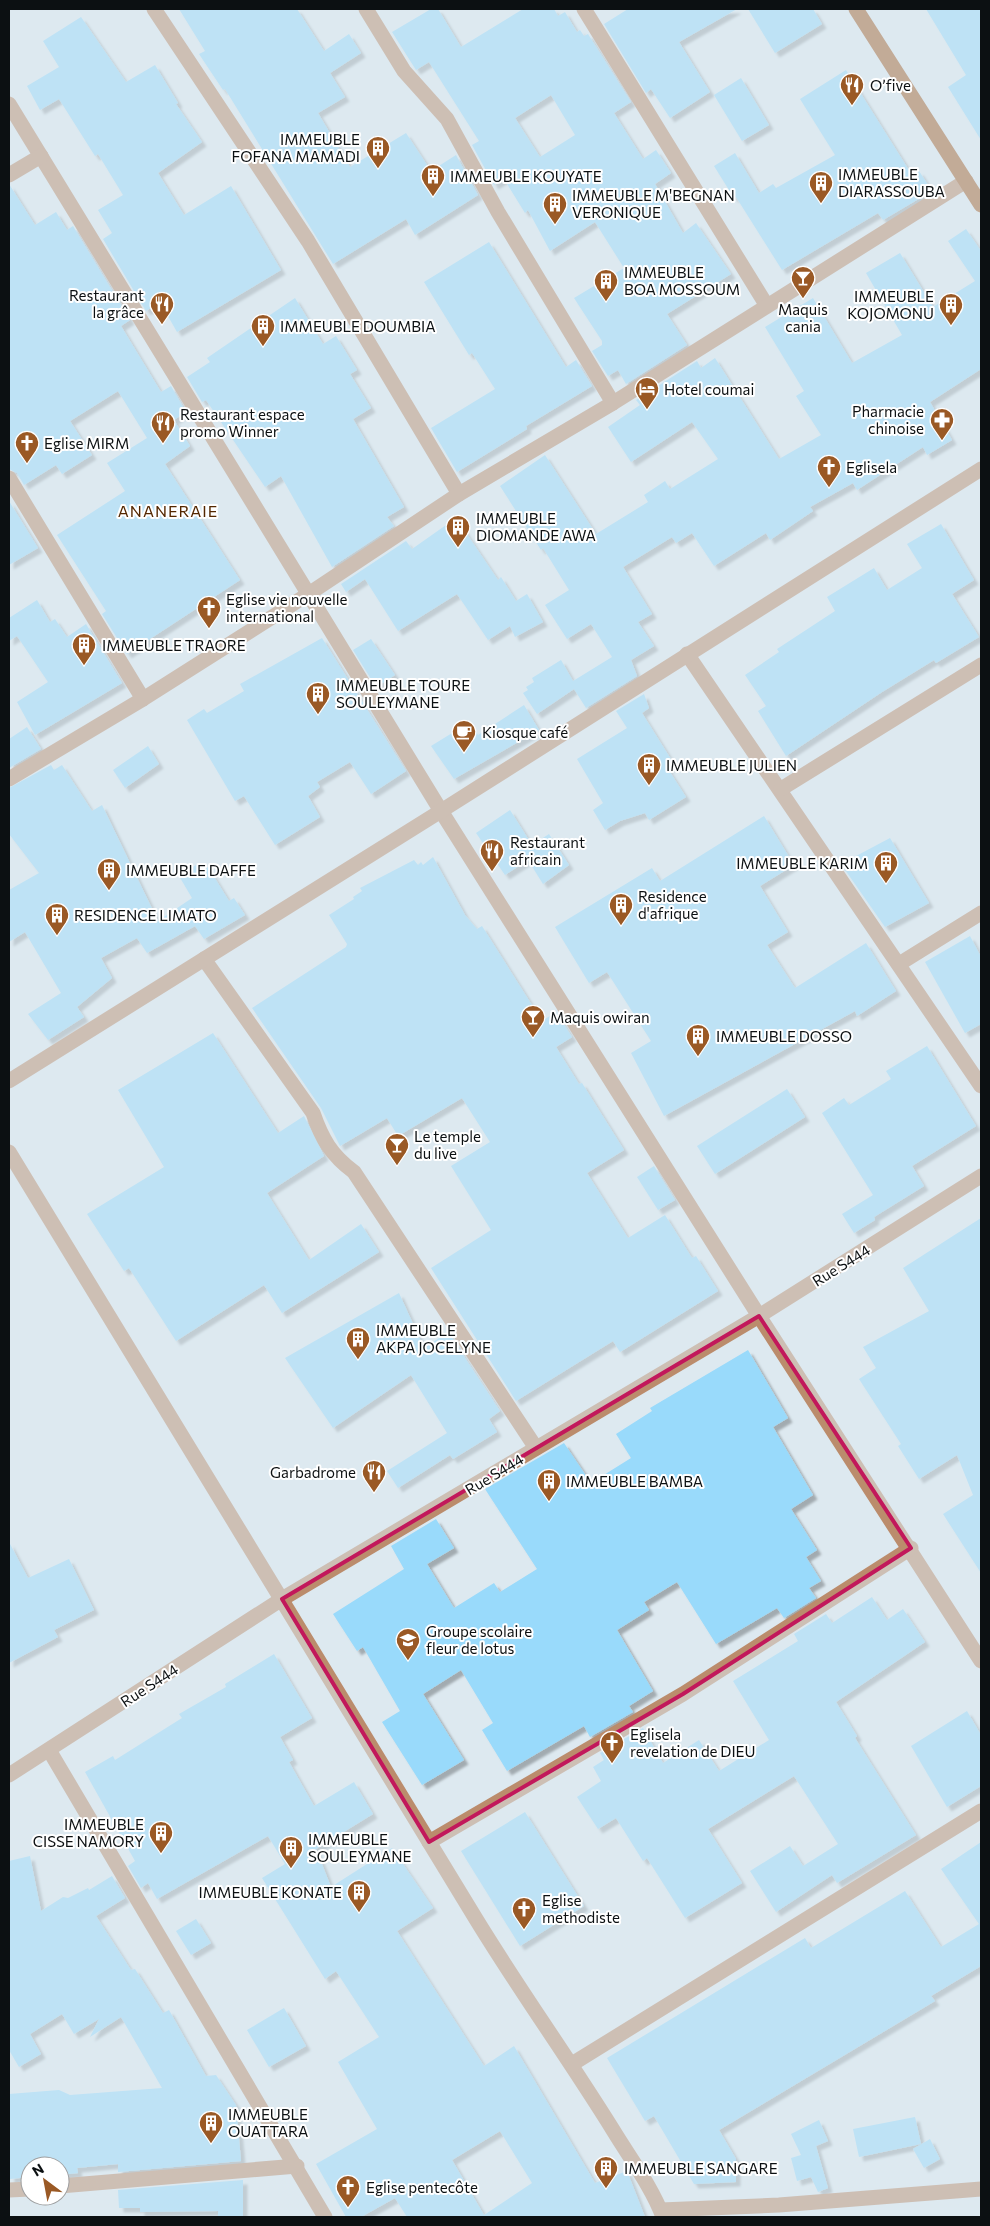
<svg xmlns="http://www.w3.org/2000/svg" width="990" height="2226" font-family="Commissioner,sans-serif">
<style>
.building{fill:#99dafb;fill-rule:evenodd;filter:url(#shadow)}
.lines{fill:none;stroke-linecap:round;stroke-linejoin:round}
.street{stroke:#bb8c6c;stroke-width:15}
.secondary{stroke:#a25f2b;stroke-width:15}
.marked{fill:none;stroke:#c2185b;stroke-width:4;stroke-linejoin:round}
.labels{text-anchor:middle;dominant-baseline:central;stroke-width:4;stroke-linejoin:round;paint-order:stroke}
.poi-label{font-size:15px;fill:#0c1012;stroke:#fff;text-anchor:start}
.street-label{font-size:15px;fill:#0c1012;stroke:#fff}
.neighbourhood-label{font-size:16px;letter-spacing:1px;fill:#532700;stroke:#fff}
</style>
<defs>
<filter id="shadow"><feDropShadow dx="4.5" dy="4.5" stdDeviation="1" flood-color="#0004"/></filter>
</defs>
<rect width="100%" height="100%" fill="#dde9f0"/>
<g class="building">
<path d="M 179,9 L 297,9 L 324,51 L 349,34 L 361,53 L 330,73 L 345,97 L 318,113 L 350,167 L 406,133 L 431,171 L 456,155 L 478,195 L 415,235 L 406,219 L 333,264 L 225,89 L 223,90 L 199,54 L 205,51 Z"/>
<path d="M 431,9 L 438,9 L 461,47 L 523,9 L 554,9 L 558,16 L 565,12 L 577,32 L 580,30 L 584,36 L 588,34 L 631,102 L 614,113 L 643,159 L 656,150 L 671,173 L 655,184 L 683,233 L 696,223 L 731,274 L 667,314 L 687,345 L 626,384 L 618,370 L 608,376 L 592,351 L 602,345 L 602,341 L 574,298 L 624,268 L 595,222 L 550,251 L 528,210 L 525,213 L 504,179 L 494,185 L 472,145 L 479,141 L 429,62 L 416,70 L 392,32 ZM 551,95 L 575,135 L 540,157 L 515,118 Z"/>
<path d="M 628,9 L 737,9 L 679,42 L 710,92 L 670,118 L 651,89 L 646,93 L 604,24 Z"/>
<path d="M 748,9 L 813,9 L 822,24 L 775,53 Z"/>
<path d="M 926,9 L 981,9 L 981,140 L 948,87 L 966,75 Z"/>
<path d="M 81,17 L 126,82 L 155,65 L 178,103 L 176,104 L 202,142 L 158,173 L 184,215 L 231,186 L 281,270 L 177,332 L 160,302 L 146,311 L 103,239 L 112,233 L 98,210 L 123,195 L 98,154 L 95,156 L 59,99 L 40,110 L 27,86 L 59,67 L 43,41 Z"/>
<path d="M 846,70 L 912,175 L 919,171 L 932,191 L 883,220 L 878,213 L 782,270 L 736,197 L 734,198 L 714,166 L 735,153 L 759,193 L 773,184 L 776,188 L 835,155 L 800,99 Z"/>
<path d="M 741,78 L 769,125 L 742,141 L 714,95 Z"/>
<path d="M 9,184 L 35,225 L 56,212 L 67,230 L 73,226 L 130,320 L 121,326 L 161,392 L 171,386 L 186,412 L 174,420 L 190,446 L 165,464 L 240,580 L 127,654 L 102,614 L 106,611 L 57,535 L 125,491 L 107,463 L 147,438 L 118,391 L 70,421 L 92,455 L 62,474 L 56,465 L 24,485 L 17,473 L 9,469 Z"/>
<path d="M 966,229 L 981,251 L 981,369 L 930,402 L 952,440 L 927,455 L 923,447 L 857,490 L 853,483 L 810,507 L 813,511 L 770,540 L 766,533 L 714,566 L 692,533 L 676,543 L 672,537 L 623,567 L 652,614 L 638,622 L 654,646 L 631,660 L 637,676 L 586,708 L 574,689 L 537,714 L 523,693 L 528,690 L 526,687 L 534,682 L 532,678 L 561,660 L 573,681 L 612,657 L 591,624 L 567,639 L 545,605 L 569,590 L 543,548 L 541,550 L 500,486 L 545,455 L 596,534 L 648,502 L 644,495 L 665,481 L 670,489 L 718,459 L 692,422 L 631,462 L 608,427 L 640,405 L 636,400 L 697,361 L 701,368 L 715,358 L 779,459 L 821,435 L 796,396 L 804,391 L 765,327 L 813,298 L 852,363 L 902,335 L 866,273 L 900,253 L 933,307 L 975,281 L 948,241 Z"/>
<path d="M 489,242 L 566,367 L 576,360 L 592,386 L 526,426 L 527,429 L 457,472 L 431,428 L 495,389 L 472,353 L 469,355 L 424,282 Z"/>
<path d="M 295,298 L 323,344 L 336,336 L 357,370 L 350,374 L 371,408 L 353,419 L 404,507 L 387,517 L 394,526 L 332,567 L 281,476 L 265,487 L 206,400 L 202,402 L 187,377 L 210,362 L 207,358 Z"/>
<path d="M 9,501 L 38,548 L 9,565 Z"/>
<path d="M 456,518 L 498,580 L 501,577 L 516,601 L 527,594 L 543,622 L 515,637 L 510,626 L 488,640 L 457,594 L 398,631 L 365,579 L 346,592 L 341,584 L 406,541 L 412,549 Z"/>
<path d="M 941,524 L 974,580 L 952,594 L 979,637 L 936,663 L 934,660 L 882,692 L 786,756 L 758,711 L 766,706 L 745,675 L 779,652 L 777,649 L 835,611 L 827,597 L 874,568 L 887,590 L 922,568 L 907,544 Z"/>
<path d="M 37,600 L 50,622 L 55,619 L 67,637 L 86,624 L 122,683 L 35,735 L 17,702 L 48,682 L 17,636 L 9,641 L 9,618 Z"/>
<path d="M 322,638 L 406,771 L 371,794 L 350,762 L 317,782 L 320,787 L 308,796 L 320,817 L 275,845 L 244,796 L 235,801 L 187,720 L 204,709 L 207,713 L 244,691 L 240,684 Z"/>
<path d="M 371,639 L 395,675 L 376,687 L 353,650 Z"/>
<path d="M 644,694 L 649,708 L 642,713 L 674,764 L 668,769 L 686,797 L 649,820 L 645,813 L 620,821 L 605,830 L 593,810 L 603,803 L 577,759 L 627,728 L 616,711 Z"/>
<path d="M 524,705 L 539,730 L 454,779 L 431,746 L 457,730 L 463,739 L 475,730 L 478,735 Z"/>
<path d="M 27,727 L 41,749 L 9,768 L 9,739 Z"/>
<path d="M 148,746 L 159,764 L 125,788 L 113,770 Z"/>
<path d="M 51,765 L 54,770 L 62,765 L 92,811 L 102,805 L 158,921 L 192,898 L 179,876 L 199,863 L 203,870 L 208,867 L 229,901 L 234,898 L 245,915 L 204,939 L 195,926 L 147,953 L 137,938 L 101,958 L 112,978 L 77,1007 L 84,1017 L 48,1040 L 28,1014 L 61,993 L 25,932 L 9,942 L 9,890 L 39,873 L 9,834 L 9,788 Z"/>
<path d="M 510,810 L 532,845 L 549,834 L 569,865 L 543,884 L 528,860 L 505,875 L 476,833 Z"/>
<path d="M 764,816 L 794,865 L 760,886 L 788,932 L 767,945 L 795,988 L 866,943 L 896,991 L 857,1016 L 855,1011 L 664,1116 L 631,1053 L 651,1041 L 607,972 L 589,983 L 555,927 L 652,868 L 660,881 Z"/>
<path d="M 890,838 L 929,903 L 885,927 L 841,864 Z"/>
<path d="M 433,857 L 465,915 L 477,929 L 482,926 L 542,1021 L 556,1012 L 572,1037 L 556,1047 L 579,1084 L 582,1083 L 624,1150 L 587,1173 L 628,1238 L 665,1215 L 692,1258 L 696,1256 L 718,1291 L 620,1352 L 613,1341 L 516,1401 L 431,1268 L 491,1230 L 451,1166 L 490,1142 L 462,1098 L 398,1136 L 387,1118 L 340,1146 L 321,1108 L 252,1008 L 346,947 L 347,944 L 329,915 L 354,899 L 353,897 L 362,891 L 360,888 L 414,860 L 418,865 L 421,862 L 423,865 Z"/>
<path d="M 970,936 L 981,957 L 981,1024 L 965,1033 L 925,962 Z"/>
<path d="M 213,1033 L 278,1133 L 304,1116 L 324,1156 L 267,1193 L 309,1260 L 361,1224 L 379,1252 L 282,1313 L 264,1285 L 176,1341 L 129,1268 L 124,1271 L 87,1214 L 164,1167 L 118,1090 Z"/>
<path d="M 927,1046 L 976,1126 L 912,1166 L 924,1186 L 874,1217 L 875,1220 L 854,1233 L 842,1214 L 873,1195 L 822,1113 L 844,1098 L 849,1105 L 891,1079 L 886,1071 Z"/>
<path d="M 787,1089 L 805,1117 L 715,1174 L 697,1146 Z"/>
<path d="M 654,1166 L 675,1200 L 658,1210 L 637,1177 Z"/>
<path d="M 981,1218 L 981,1573 L 943,1514 L 973,1495 L 957,1455 L 919,1479 L 898,1446 L 901,1444 L 859,1379 L 876,1368 L 863,1347 L 929,1311 L 903,1268 Z"/>
<path d="M 399,1293 L 424,1348 L 448,1332 L 500,1411 L 489,1419 L 497,1432 L 453,1459 L 450,1455 L 398,1488 L 387,1471 L 447,1433 L 411,1375 L 333,1428 L 285,1358 Z"/>
<path d="M 748,1350 L 788,1418 L 773,1427 L 813,1495 L 791,1509 L 817,1550 L 806,1557 L 821,1581 L 809,1588 L 816,1598 L 784,1618 L 777,1608 L 716,1644 L 677,1582 L 644,1602 L 649,1610 L 617,1630 L 653,1691 L 629,1706 L 633,1712 L 590,1737 L 584,1726 L 507,1771 L 482,1730 L 493,1723 L 461,1670 L 423,1694 L 464,1760 L 422,1785 L 382,1722 L 400,1711 L 363,1647 L 357,1651 L 333,1614 L 404,1569 L 391,1546 L 436,1519 L 454,1548 L 427,1564 L 454,1608 L 494,1583 L 500,1592 L 537,1569 L 485,1489 L 564,1443 L 591,1483 L 631,1458 L 616,1434 L 652,1411 L 650,1408 Z"/>
<path d="M 9,1542 L 28,1578 L 69,1559 L 94,1610 L 54,1630 L 58,1637 L 9,1663 Z"/>
<path d="M 872,1597 L 887,1620 L 903,1609 L 925,1642 L 836,1702 L 857,1736 L 855,1738 L 916,1835 L 837,1883 L 832,1875 L 776,1912 L 750,1871 L 790,1846 L 803,1866 L 838,1844 L 794,1776 L 708,1829 L 742,1883 L 685,1918 L 647,1858 L 643,1861 L 616,1818 L 598,1829 L 577,1797 L 601,1781 L 593,1767 L 604,1760 L 600,1753 L 643,1728 L 663,1763 L 699,1740 L 719,1771 L 769,1740 L 733,1681 L 798,1641 L 794,1634 L 826,1614 L 832,1623 Z"/>
<path d="M 274,1654 L 312,1718 L 280,1737 L 293,1760 L 289,1762 L 314,1806 L 354,1782 L 373,1814 L 316,1849 L 331,1887 L 392,1848 L 433,1908 L 397,1931 L 484,2066 L 514,2046 L 595,2183 L 627,2171 L 645,2217 L 407,2217 L 395,2198 L 361,2217 L 346,2217 L 316,2164 L 377,2129 L 338,2062 L 379,2037 L 336,1971 L 325,1979 L 262,1878 L 285,1864 L 268,1836 L 157,1899 L 148,1883 L 141,1888 L 128,1866 L 135,1861 L 85,1772 L 113,1756 L 115,1760 L 182,1718 L 179,1714 L 226,1687 L 225,1684 ZM 500,2131 L 532,2183 L 484,2215 L 452,2160 Z"/>
<path d="M 967,1711 L 981,1735 L 981,1786 L 947,1807 L 911,1746 Z"/>
<path d="M 525,1812 L 584,1906 L 520,1946 L 461,1851 Z"/>
<path d="M 981,1842 L 981,1966 L 931,1996 L 935,2001 L 719,2130 L 736,2159 L 736,2182 L 694,2184 L 654,2116 L 645,2121 L 607,2058 L 805,1938 L 811,1948 L 905,1891 L 941,1947 L 979,1924 L 941,1869 Z"/>
<path d="M 30,1856 L 41,1911 L 63,1897 L 68,1898 L 88,1888 L 89,1890 L 112,1876 L 125,1898 L 96,1916 L 131,1970 L 135,1969 L 163,2013 L 169,2010 L 206,2076 L 216,2075 L 236,2105 L 241,2161 L 118,2172 L 118,2164 L 77,2168 L 78,2173 L 60,2175 L 60,2166 L 30,2166 L 30,2177 L 10,2179 L 9,2094 L 59,2090 L 70,2095 L 162,2088 L 121,2017 L 90,2037 L 99,2019 L 74,2034 L 62,2014 L 30,2034 L 41,2054 L 19,2067 L 9,2050 L 9,1861 Z"/>
<path d="M 196,1919 L 211,1943 L 191,1955 L 176,1931 Z"/>
<path d="M 284,2008 L 306,2046 L 269,2067 L 247,2030 Z"/>
<path d="M 915,2117 L 921,2144 L 859,2157 L 853,2129 Z"/>
<path d="M 819,2120 L 828,2141 L 816,2146 L 828,2188 L 818,2192 L 811,2177 L 797,2181 L 791,2158 L 801,2155 L 791,2134 Z"/>
<path d="M 930,2139 L 940,2159 L 924,2168 L 913,2149 Z"/>
<path d="M 243,2180 L 243,2217 L 218,2217 L 218,2211 L 140,2212 L 140,2208 L 119,2208 L 118,2190 Z"/>
</g>
<g class="lines">
<g class="street">
<path d="M 154,9 L 308,241 L 459,494"/>
<path d="M 366,9 L 404,71 L 447,119 L 498,212 L 613,403"/>
<path d="M 584,9 L 767,306"/>
<path d="M 9,104 L 441,811 L 759,1316 L 981,1661"/>
<path d="M 9,175 L 41,156"/>
<path d="M 9,478 L 143,699"/>
<path d="M 687,654 L 981,1086"/>
<path d="M 9,779 L 143,699 L 307,595 L 459,494 L 613,403 L 966,181"/>
<path d="M 781,789 L 981,665"/>
<path d="M 204,959 L 313,1113 C 322,1139 331,1155 354,1172 L 536,1448"/>
<path d="M 899,964 L 981,913"/>
<path d="M 9,1081 L 441,811 L 981,469"/>
<path d="M 9,1152 C 165,1407 320,1664 476,1919 C 520,1991 569,2059 613,2130 C 630,2158 652,2187 663,2217"/>
<path d="M 49,1750 L 325,2217"/>
<path d="M 9,1775 L 282,1599 L 759,1316 L 981,1176"/>
<path d="M 429,1842 L 683,1694 L 911,1548"/>
<path d="M 572,2064 L 981,1811"/>
<path d="M 60,2186 L 297,2166"/>
<path d="M 9,2190 L 30,2189"/>
<path d="M 661,2210 L 779,2205 L 981,2189"/>
</g>
<path class="secondary" d="M 856,9 L 981,205"/>
</g>
<path d="M0 0H990V2226H0ZM 759,1316 L 911,1548 L 683,1694 L 429,1842 L 282,1599 Z" fill="#dde9f0" fill-opacity=".55" fill-rule="evenodd"/>
<path class="marked" d="M 759,1316 L 911,1548 L 683,1694 L 429,1842 L 282,1599 Z"/>
<defs>
<g id="restaurant-pin" transform="scale(1.25)"><path d="M0 17L-7.5 6A9.5 9.5 0 1 1 7.5 6Z" fill="#9a5925" stroke="#fff"/><path d="M-5-6h1v4h1v-4h1v4h1v-4h1v5L-1.5 .5V6h-2V.5L-5-1ZM5-6V6H3V1.5H1.5Q1.5-4 5-6Z" fill="#fff"/></g>
<g id="building-pin" transform="scale(1.25)"><path d="M0 17L-7.5 6A9.5 9.5 0 1 1 7.5 6Z" fill="#9a5925" stroke="#fff"/><path d="M-4-6H4V6H1V3H-1V6H-4ZM-2.5-4.3h1.7v1.8h-1.7ZM.8-4.3h1.7v1.8H.8ZM-2.5-1h1.7V.8h-1.7ZM.8-1h1.7V.8H.8Z" fill="#fff"/></g>
<g id="bar-pin" transform="scale(1.25)"><path d="M0 17L-7.5 6A9.5 9.5 0 1 1 7.5 6Z" fill="#9a5925" stroke="#fff"/><path d="M-6-5H6L.8 .8V4.5H3.5V6h-7V4.5H-.8V.8Z" fill="#fff"/></g>
<g id="hotel-pin" transform="scale(1.25)"><path d="M0 17L-7.5 6A9.5 9.5 0 1 1 7.5 6Z" fill="#9a5925" stroke="#fff"/><path d="M-6-4.5h1.5V1H6V5H4.5V3h-9V5H-6ZM-4 0a1.8 1.8 0 1 1 3.6 0ZM.5 0V-2.5h3Q6-2.5 6 0Z" fill="#fff"/></g>
<g id="pharmacy-pin" transform="scale(1.25)"><path d="M0 17L-7.5 6A9.5 9.5 0 1 1 7.5 6Z" fill="#9a5925" stroke="#fff"/><path d="M-2-6h4v4h4v4h-4v4h-4v-4h-4v-4h4Z" fill="#fff"/></g>
<g id="church-pin" transform="scale(1.25)"><path d="M0 17L-7.5 6A9.5 9.5 0 1 1 7.5 6Z" fill="#9a5925" stroke="#fff"/><path d="M-1.2-6h2.4v3.5h3.3v2.4h-3.3V6h-2.4V-.1h-3.3v-2.4h3.3Z" fill="#fff"/></g>
<g id="cafe-pin" transform="scale(1.25)"><path d="M0 17L-7.5 6A9.5 9.5 0 1 1 7.5 6Z" fill="#9a5925" stroke="#fff"/><path d="M-5.5-4.5H6V0H3Q3 3.5 0 3.5H-2.5Q-5.5 3.5-5.5 0ZM3-3.2v2h1.7v-2ZM-6 4.5H4V6H-6Z" fill="#fff"/></g>
<g id="school-pin" transform="scale(1.25)"><path d="M0 17L-7.5 6A9.5 9.5 0 1 1 7.5 6Z" fill="#9a5925" stroke="#fff"/><path d="M0-5L7-2L0 1L-7-2ZM-4 1L0 2.5L4 1V4Q0 6-4 4Z" fill="#fff"/></g>
</defs>
<g fill-rule="evenodd">
<use href="#restaurant-pin" x="852" y="85"/>
<use href="#building-pin" x="378" y="148"/>
<use href="#building-pin" x="433" y="176"/>
<use href="#building-pin" x="821" y="183"/>
<use href="#building-pin" x="555" y="204"/>
<use href="#bar-pin" x="803" y="278"/>
<use href="#building-pin" x="606" y="281"/>
<use href="#restaurant-pin" x="162" y="304"/>
<use href="#building-pin" x="951" y="305"/>
<use href="#building-pin" x="263" y="326"/>
<use href="#hotel-pin" x="647" y="389"/>
<use href="#pharmacy-pin" x="942" y="420"/>
<use href="#restaurant-pin" x="163" y="423"/>
<use href="#church-pin" x="27" y="443"/>
<use href="#church-pin" x="829" y="467"/>
<use href="#building-pin" x="458" y="527"/>
<use href="#church-pin" x="209" y="608"/>
<use href="#building-pin" x="84" y="645"/>
<use href="#building-pin" x="318" y="694"/>
<use href="#cafe-pin" x="464" y="732"/>
<use href="#building-pin" x="649" y="765"/>
<use href="#restaurant-pin" x="492" y="851"/>
<use href="#building-pin" x="886" y="863"/>
<use href="#building-pin" x="109" y="870"/>
<use href="#building-pin" x="621" y="905"/>
<use href="#building-pin" x="57" y="915"/>
<use href="#bar-pin" x="533" y="1017"/>
<use href="#building-pin" x="698" y="1036"/>
<use href="#bar-pin" x="397" y="1145"/>
<use href="#building-pin" x="358" y="1339"/>
<use href="#restaurant-pin" x="374" y="1472"/>
<use href="#building-pin" x="549" y="1481"/>
<use href="#school-pin" x="408" y="1640"/>
<use href="#church-pin" x="612" y="1743"/>
<use href="#building-pin" x="161" y="1833"/>
<use href="#building-pin" x="291" y="1848"/>
<use href="#building-pin" x="359" y="1892"/>
<use href="#church-pin" x="524" y="1909"/>
<use href="#building-pin" x="211" y="2123"/>
<use href="#building-pin" x="606" y="2168"/>
<use href="#church-pin" x="348" y="2187"/>
</g>
<g class="labels">
<g class="poi-label">
<text x="870" y="85">O’five</text>
<text x="360" y="139" text-anchor="end">IMMEUBLE<tspan x="360" dy="17">FOFANA MAMADI</tspan></text>
<text x="838" y="174">IMMEUBLE<tspan x="838" dy="17">DIARASSOUBA</tspan></text>
<text x="450" y="176">IMMEUBLE KOUYATE</text>
<text x="572" y="195">IMMEUBLE M'BEGNAN<tspan x="572" dy="17">VERONIQUE</tspan></text>
<text x="624" y="272">IMMEUBLE<tspan x="624" dy="17">BOA MOSSOUM</tspan></text>
<text x="144" y="295" text-anchor="end">Restaurant<tspan x="144" dy="17">la grâce</tspan></text>
<text x="934" y="296" text-anchor="end">IMMEUBLE<tspan x="934" dy="17">KOJOMONU</tspan></text>
<text x="803" y="309" text-anchor="middle">Maquis<tspan x="803" dy="17">cania</tspan></text>
<text x="280" y="326">IMMEUBLE DOUMBIA</text>
<text x="664" y="389">Hotel coumai</text>
<text x="924" y="411" text-anchor="end">Pharmacie<tspan x="924" dy="17">chinoise</tspan></text>
<text x="180" y="414">Restaurant espace<tspan x="180" dy="17">promo Winner</tspan></text>
<text x="44" y="443">Eglise MIRM</text>
<text x="846" y="467">Eglisela</text>
<text x="476" y="518">IMMEUBLE<tspan x="476" dy="17">DIOMANDE AWA</tspan></text>
<text x="226" y="599">Eglise vie nouvelle<tspan x="226" dy="17">international</tspan></text>
<text x="102" y="645">IMMEUBLE TRAORE</text>
<text x="336" y="685">IMMEUBLE TOURE<tspan x="336" dy="17">SOULEYMANE</tspan></text>
<text x="482" y="732">Kiosque café</text>
<text x="666" y="765">IMMEUBLE JULIEN</text>
<text x="510" y="842">Restaurant<tspan x="510" dy="17">africain</tspan></text>
<text x="868" y="863" text-anchor="end">IMMEUBLE KARIM</text>
<text x="126" y="870">IMMEUBLE DAFFE</text>
<text x="638" y="896">Residence<tspan x="638" dy="17">d'afrique</tspan></text>
<text x="74" y="915">RESIDENCE LIMATO</text>
<text x="550" y="1017">Maquis owiran</text>
<text x="716" y="1036">IMMEUBLE DOSSO</text>
<text x="414" y="1136">Le temple<tspan x="414" dy="17">du live</tspan></text>
<text x="376" y="1330">IMMEUBLE<tspan x="376" dy="17">AKPA JOCELYNE</tspan></text>
<text x="356" y="1472" text-anchor="end">Garbadrome</text>
<text x="566" y="1481">IMMEUBLE BAMBA</text>
<text x="426" y="1631">Groupe scolaire<tspan x="426" dy="17">fleur de lotus</tspan></text>
<text x="630" y="1734">Eglisela<tspan x="630" dy="17">revelation de DIEU</tspan></text>
<text x="144" y="1824" text-anchor="end">IMMEUBLE<tspan x="144" dy="17">CISSE NAMORY</tspan></text>
<text x="308" y="1839">IMMEUBLE<tspan x="308" dy="17">SOULEYMANE</tspan></text>
<text x="342" y="1892" text-anchor="end">IMMEUBLE KONATE</text>
<text x="542" y="1900">Eglise<tspan x="542" dy="17">methodiste</tspan></text>
<text x="228" y="2114">IMMEUBLE<tspan x="228" dy="17">OUATTARA</tspan></text>
<text x="624" y="2168">IMMEUBLE SANGARE</text>
<text x="366" y="2187">Eglise pentecôte</text>
</g>
<g class="street-label">
<text transform="translate(841 1265) rotate(-32)">Rue S444</text>
<text transform="translate(494 1474) rotate(-31)">Rue S444</text>
<text transform="translate(149 1685) rotate(-33)">Rue S444</text>
</g>
<g class="neighbourhood-label">
<text x="168" y="510">ANANERAIE</text>
</g>
</g>
<rect width="990" height="2226" fill="none" stroke="#0c1012" stroke-width="20"/>
<g transform="translate(45 2181) rotate(328)"><circle r="24" fill="#ffffff" stroke="#9e9fa0"/>
<path d="M0-4L9 19L0 12L-9 19Z" fill="#9a5925"/>
<text y="-8" font-size="14" font-weight="bold" text-anchor="middle" fill="#0c1012">N</text>
</g>
</svg>
